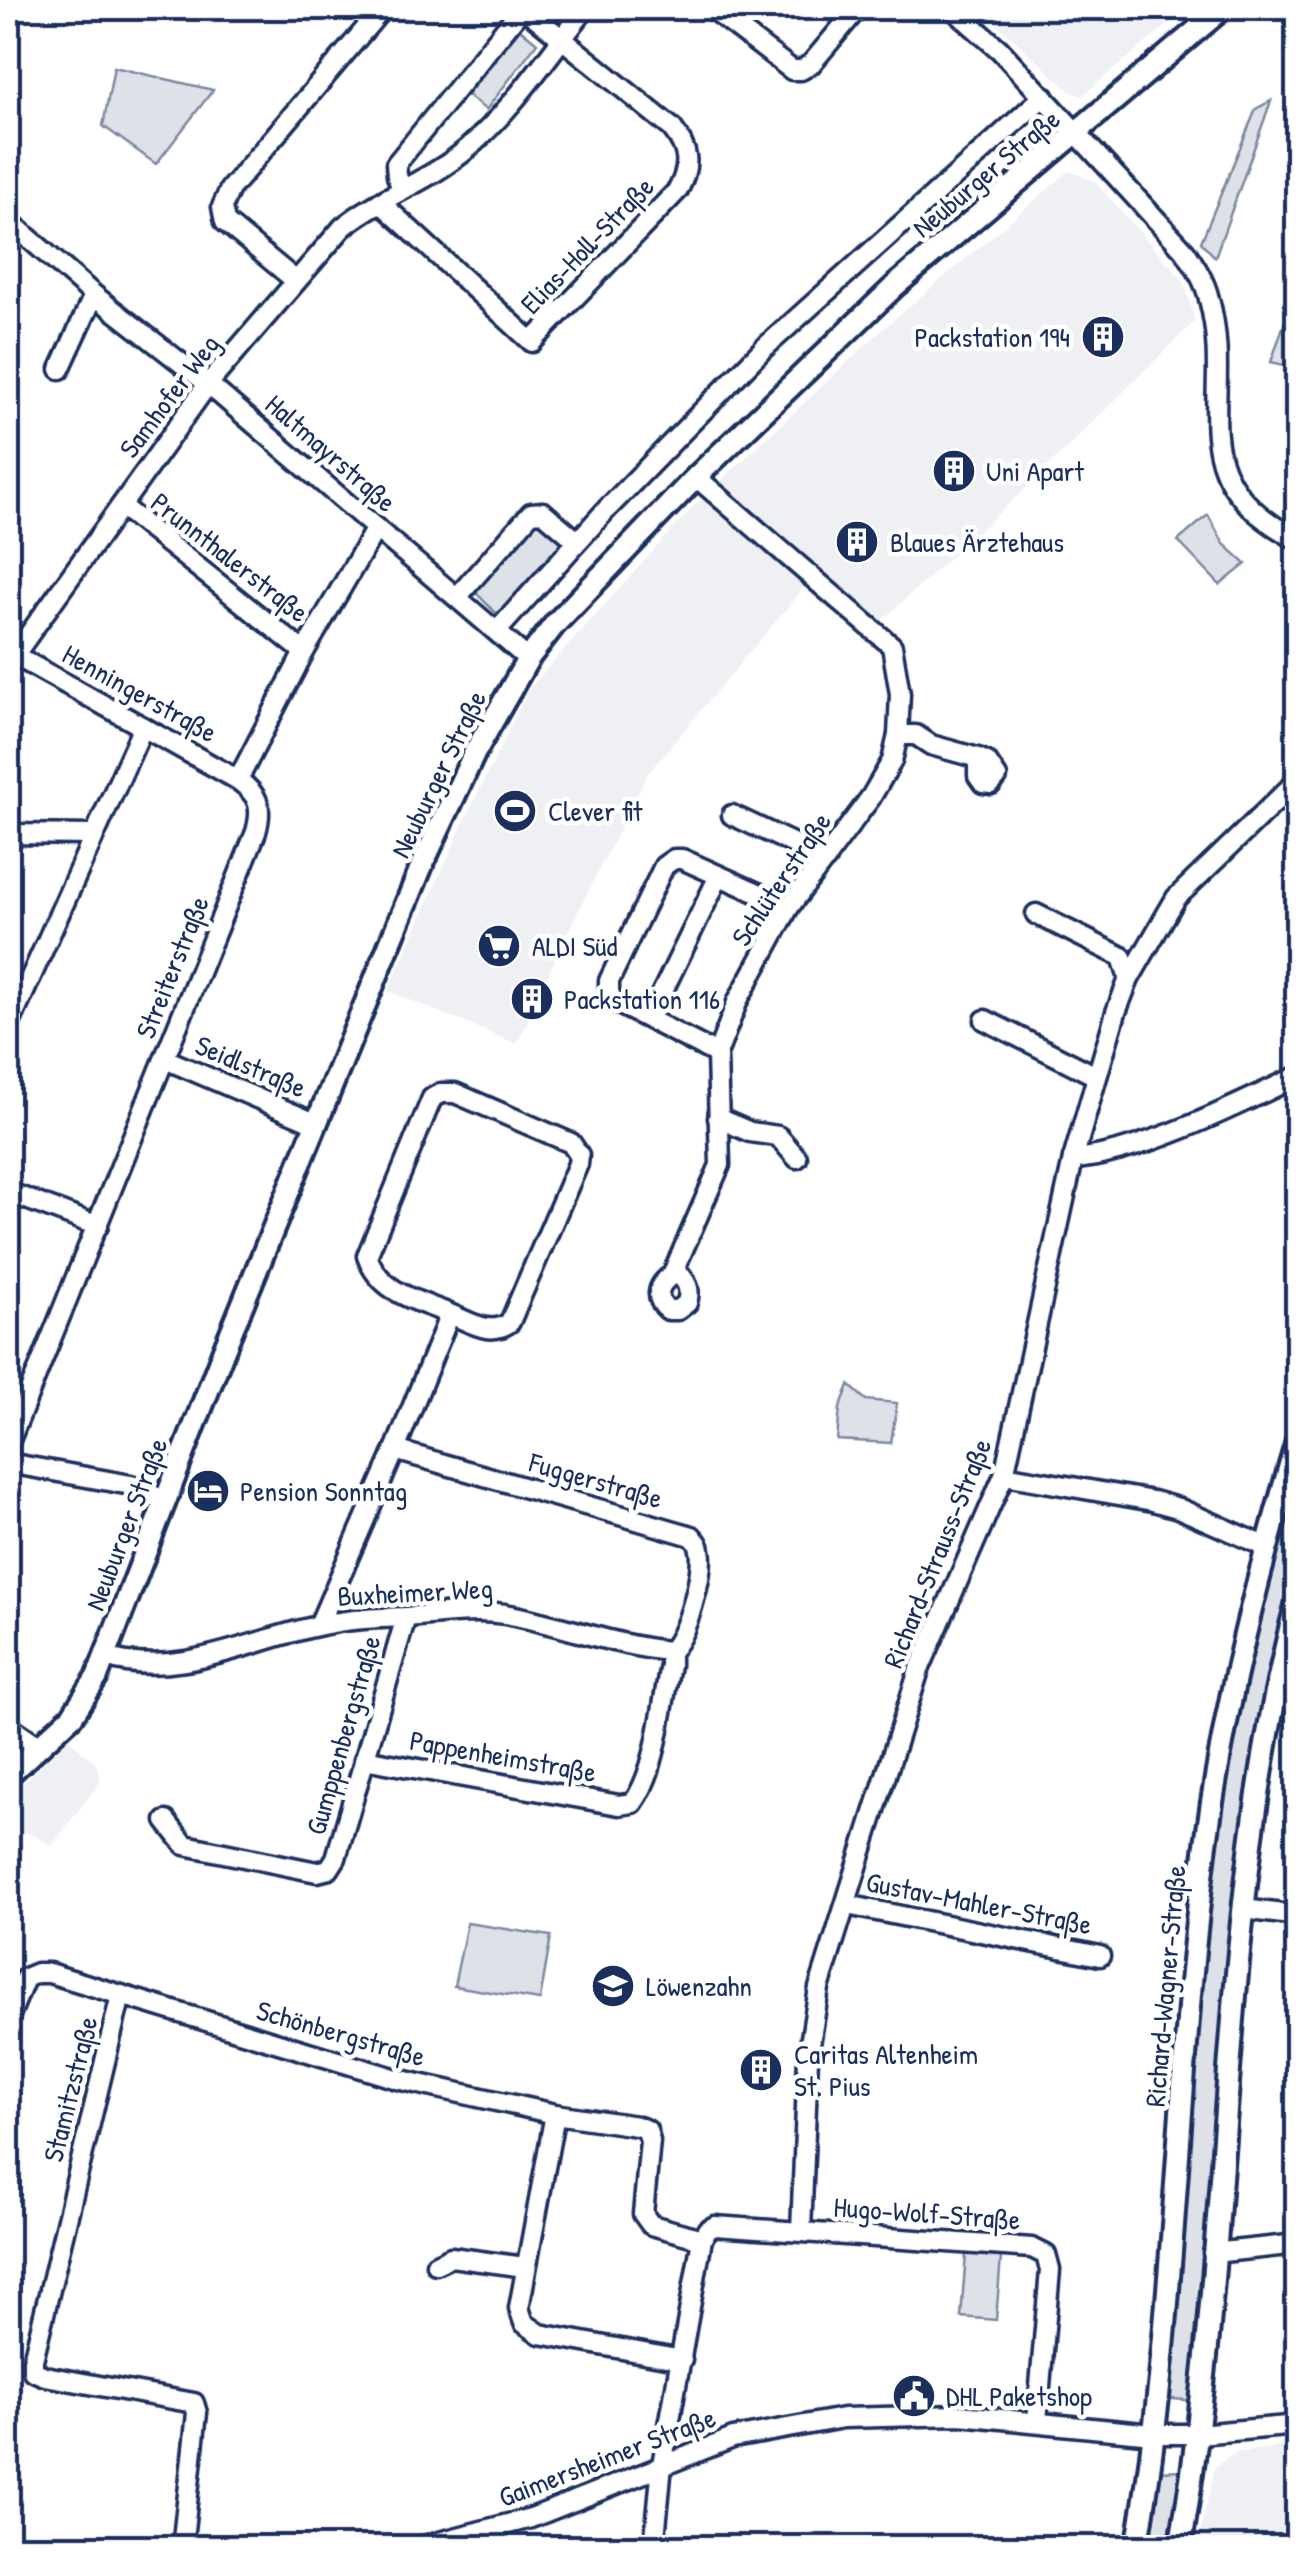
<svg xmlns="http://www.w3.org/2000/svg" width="1305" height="2555" font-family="'Patrick Hand',sans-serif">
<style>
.built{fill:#eff0f4}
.green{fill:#dee1e7;stroke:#7c88a2;stroke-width:2.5}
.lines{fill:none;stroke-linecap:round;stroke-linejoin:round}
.minor-casing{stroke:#1b2f5e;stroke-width:25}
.major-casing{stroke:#1b2f5e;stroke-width:28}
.minor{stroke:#fff;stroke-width:18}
.major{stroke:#fff;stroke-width:20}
.labels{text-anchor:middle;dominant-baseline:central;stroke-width:9;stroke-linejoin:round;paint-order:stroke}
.street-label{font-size:28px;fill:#1b2f5e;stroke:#fff}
.poi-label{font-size:28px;fill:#1b2f5e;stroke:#fff;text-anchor:start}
</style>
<rect width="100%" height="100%" fill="#fff"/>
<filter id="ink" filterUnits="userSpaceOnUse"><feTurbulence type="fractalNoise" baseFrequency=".01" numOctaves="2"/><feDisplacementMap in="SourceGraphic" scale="20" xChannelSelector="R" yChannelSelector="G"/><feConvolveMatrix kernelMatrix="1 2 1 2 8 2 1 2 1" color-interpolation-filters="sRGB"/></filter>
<g filter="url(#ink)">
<g class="built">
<path d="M 980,8 L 1188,8 L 1082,96 L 1071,92 Z"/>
<path d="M 1069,171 L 1093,180 L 1184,281 L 1195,321 L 1024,490 L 877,625 L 817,572 L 648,773 L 568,931 L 517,1044 L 388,991 L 467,815 L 529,689 L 692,508 L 883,329 Z"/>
<path d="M 69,1739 L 96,1764 L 101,1781 L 52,1845 L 26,1832 L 8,1845 L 8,1798 Z"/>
<path d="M 1297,2444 L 1297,2547 L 1197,2547 L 1215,2467 L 1234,2453 Z"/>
</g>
<g class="green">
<path d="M 520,29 L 537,43 L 486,110 L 467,95 Z"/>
<path d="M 114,67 L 213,90 L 156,164 L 103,126 Z"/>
<path d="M 1271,101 L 1215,257 L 1201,242 L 1256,109 Z"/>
<path d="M 1297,286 L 1298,368 L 1297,368 L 1271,362 Z"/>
<path d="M 1208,515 L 1224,544 L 1246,564 L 1220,585 L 1178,541 Z"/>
<path d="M 543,518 L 565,542 L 500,612 L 496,613 L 477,594 L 476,585 L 531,520 Z"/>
<path d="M 849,1385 L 866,1400 L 897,1403 L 891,1443 L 837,1440 L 840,1408 Z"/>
<path d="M 1297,1465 L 1297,1575 L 1265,1700 L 1243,1846 L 1212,2169 L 1195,2401 L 1163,2398 L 1206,1877 L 1226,1744 Z"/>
<path d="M 467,1923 L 551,1936 L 540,2000 L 454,1986 Z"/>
<path d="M 966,2254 L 1001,2257 L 996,2320 L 961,2317 Z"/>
<path d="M 1186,2470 L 1173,2547 L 1144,2548 L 1157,2471 Z"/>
</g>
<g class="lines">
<g class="minor-casing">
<g id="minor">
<path d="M 711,8 L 792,70 L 801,70 L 811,64 L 858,8"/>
<path d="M 952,8 L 1000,50 L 1185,251 C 1195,266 1205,281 1209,299 C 1237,403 1172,474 1298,540"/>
<path d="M 402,189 L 397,176 L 396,164 L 522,8"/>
<path d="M 380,202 L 532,342 L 678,190 C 691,165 689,150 672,128 L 524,8"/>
<path d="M 8,220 L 94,295 L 208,384 L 528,659"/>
<path d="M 296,281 L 225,222 L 222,207 L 230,189 L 383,8"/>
<path d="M 60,369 L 94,295"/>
<path d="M 121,506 L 304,652"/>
<path d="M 458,596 L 531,513 L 543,512 L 577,541"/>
<path d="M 497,631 L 607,509 L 763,349 L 1044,96"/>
<path d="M 14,655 L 238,780"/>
<path d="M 8,664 L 208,384 L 343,227 C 381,196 430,181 467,149 C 513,109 548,55 586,8"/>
<path d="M 898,735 L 916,735 L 931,745 L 978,758 L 978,776 L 983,783 L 991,784 L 997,777 L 987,762 L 978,758"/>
<path d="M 732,815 L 826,859"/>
<path d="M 8,834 L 93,835"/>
<path d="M 1036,914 L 1122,957 L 1129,979"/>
<path d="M 649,1019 L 719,876"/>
<path d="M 985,1020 L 1096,1076"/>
<path d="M 8,1028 L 143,727"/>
<path d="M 717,1054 L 613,1001 L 609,992 L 609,981 L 664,866 L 674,859 L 682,859 L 789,907"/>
<path d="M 165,1059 L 315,1123"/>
<path d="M 718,1118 L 750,1132 L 778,1136 L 797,1158"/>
<path d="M 1073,1159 C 1137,1155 1238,1105 1298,1076"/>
<path d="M 8,1192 L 98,1226"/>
<path d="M 672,1275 L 681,1276 C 689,1285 690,1292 687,1303 L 678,1310 L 668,1310 C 654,1298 657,1285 672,1275 L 720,1165 L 717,1054 L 738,1000 L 789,907 L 871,797 L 892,761 L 898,735 L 900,694 L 892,646 L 696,477"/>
<path d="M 8,1445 L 256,832 C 263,807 259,795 238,780 L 304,652 L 376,528"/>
<path d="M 395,1450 L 450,1314 C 416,1300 380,1293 367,1256 L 432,1098 L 441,1093 L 455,1093 L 571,1143 L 579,1155 L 578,1164 L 510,1322 C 491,1337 470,1322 450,1314"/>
<path d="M 8,1463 L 131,1485 L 165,1501"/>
<path d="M 1004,1475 L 1153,1501 L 1178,1508 L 1267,1547"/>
<path d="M 319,1625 L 395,1450 L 692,1536 C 697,1542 699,1543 700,1550 C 705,1571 686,1639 670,1651 L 670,1665 C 662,1705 657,1771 633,1803 L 619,1805 L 364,1759"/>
<path d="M 105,1657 C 179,1680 251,1639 322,1625 C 350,1619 377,1618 406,1617 C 439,1615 472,1609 505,1614 C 560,1624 614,1646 670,1651"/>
<path d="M 8,1725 L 40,1747"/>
<path d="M 166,1821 L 185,1845 L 317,1872 L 329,1869 L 336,1858 L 406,1617"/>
<path d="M 847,1905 L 1100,1956"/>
<path d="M 1244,1909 L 1298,1916"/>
<path d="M 121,1995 L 33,2360 L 33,2371 L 45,2376 L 194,2403 L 197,2413 L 182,2548"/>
<path d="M 8,2020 L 25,1978 L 37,1973 L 49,1973 L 397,2079 L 555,2114 L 637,2126 L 647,2130 L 650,2141 L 643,2214 L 651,2225 L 702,2239"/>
<path d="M 555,2114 L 519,2308 L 524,2323 L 540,2334 L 682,2360"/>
<path d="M 801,2231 L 808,2057 L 819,1988 L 919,1670 L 1004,1475 L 1073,1159 L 1116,1012 L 1129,979 L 1176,898 L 1298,780"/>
<path d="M 1213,2253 L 1298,2244"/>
<path d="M 436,2264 L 451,2257 L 525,2267"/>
<path d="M 416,2548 L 531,2518 L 733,2438 L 843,2418 L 960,2415 L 1153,2434 L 1198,2434 L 1298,2425"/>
<path d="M 654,2548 L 662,2465 L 702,2239 L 707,2230 L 715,2226 L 1032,2248 L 1046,2255 L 1050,2270 L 1037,2421"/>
</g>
</g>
<g class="major-casing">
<g id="major">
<path d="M 8,1775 L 72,1716 L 97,1677 L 223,1352 L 422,865 L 475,752 L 528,659 L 555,624 L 696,477 L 896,285 L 1223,8"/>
<path d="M 1137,2548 C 1178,2313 1175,2073 1207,1837 C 1225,1702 1259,1569 1298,1438"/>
<path d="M 1180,2548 C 1236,2234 1215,1908 1298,1598"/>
</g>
</g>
<use href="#minor" class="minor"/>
<use href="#major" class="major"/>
</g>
</g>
<defs>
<g id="building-disc" transform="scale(2.25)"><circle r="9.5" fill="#1b2f5e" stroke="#fff"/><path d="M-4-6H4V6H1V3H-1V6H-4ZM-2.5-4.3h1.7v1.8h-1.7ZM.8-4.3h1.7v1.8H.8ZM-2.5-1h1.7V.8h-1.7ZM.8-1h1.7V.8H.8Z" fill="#fff"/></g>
<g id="stadium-disc" transform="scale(2.25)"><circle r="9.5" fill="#1b2f5e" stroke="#fff"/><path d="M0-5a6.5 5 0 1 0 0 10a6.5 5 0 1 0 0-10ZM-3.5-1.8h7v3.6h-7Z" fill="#fff"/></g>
<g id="supermarket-disc" transform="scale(2.25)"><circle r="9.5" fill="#1b2f5e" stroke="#fff"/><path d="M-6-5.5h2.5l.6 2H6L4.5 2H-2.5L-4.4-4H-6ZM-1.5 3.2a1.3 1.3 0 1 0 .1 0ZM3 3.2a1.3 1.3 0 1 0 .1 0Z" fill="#fff"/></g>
<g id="hotel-disc" transform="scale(2.25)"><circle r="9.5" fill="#1b2f5e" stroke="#fff"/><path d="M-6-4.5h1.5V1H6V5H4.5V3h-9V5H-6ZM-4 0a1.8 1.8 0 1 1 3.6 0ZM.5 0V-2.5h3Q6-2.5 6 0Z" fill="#fff"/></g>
<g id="school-disc" transform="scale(2.25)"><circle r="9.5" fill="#1b2f5e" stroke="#fff"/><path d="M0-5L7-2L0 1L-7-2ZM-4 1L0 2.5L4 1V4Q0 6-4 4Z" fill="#fff"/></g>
<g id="civic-disc" transform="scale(2.25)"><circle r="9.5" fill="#1b2f5e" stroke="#fff"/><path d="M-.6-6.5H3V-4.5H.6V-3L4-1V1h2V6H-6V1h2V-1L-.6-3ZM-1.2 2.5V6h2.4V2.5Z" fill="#fff"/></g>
</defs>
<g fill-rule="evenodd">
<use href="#building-disc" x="1103" y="337"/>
<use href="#building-disc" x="954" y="471"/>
<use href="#building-disc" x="857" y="542"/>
<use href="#stadium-disc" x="515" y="811"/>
<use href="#supermarket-disc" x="499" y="946"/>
<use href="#building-disc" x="532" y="999"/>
<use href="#hotel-disc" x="208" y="1491"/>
<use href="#school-disc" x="613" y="1986"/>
<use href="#building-disc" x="761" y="2070"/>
<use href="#civic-disc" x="914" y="2396"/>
</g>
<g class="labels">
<g class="street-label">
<text transform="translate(986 173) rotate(-40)">Neuburger Straße</text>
<text transform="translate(587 245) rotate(-46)">Elias-Holl-Straße</text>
<text transform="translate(169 396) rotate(-53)">Samhofer Weg</text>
<text transform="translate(331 453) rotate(41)">Haltmayrstraße</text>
<text transform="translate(230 557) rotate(38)">Prunnthalerstraße</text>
<text transform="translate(140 693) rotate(29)">Henningerstraße</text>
<text transform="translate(438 774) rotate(-64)">Neuburger Straße</text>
<text transform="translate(781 879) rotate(-56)">Schlüterstraße</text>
<text transform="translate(172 967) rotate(-68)">Streiterstraße</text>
<text transform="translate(251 1066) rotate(23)">Seidlstraße</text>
<text transform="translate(596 1480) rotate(16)">Fuggerstraße</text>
<text transform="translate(126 1524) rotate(-69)">Neuburger Straße</text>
<text transform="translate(937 1553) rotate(-68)">Richard-Strauss-Straße</text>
<text transform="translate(415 1592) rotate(-3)">Buxheimer Weg</text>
<text transform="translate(343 1735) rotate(-74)">Gumppenbergstraße</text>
<text transform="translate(503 1756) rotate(10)">Pappenheimstraße</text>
<text transform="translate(979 1903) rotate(11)">Gustav-Mahler-Straße</text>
<text transform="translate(1165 1986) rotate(-85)">Richard-Wagner-Straße</text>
<text transform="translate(341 2033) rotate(16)">Schönbergstraße</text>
<text transform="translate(70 2089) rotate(-76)">Stamitzstraße</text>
<text transform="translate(927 2213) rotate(4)">Hugo-Wolf-Straße</text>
<text transform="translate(607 2457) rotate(-21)">Gaimersheimer Straße</text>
</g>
<g class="poi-label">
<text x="1070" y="337" text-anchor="end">Packstation 194</text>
<text x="986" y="471">Uni Apart</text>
<text x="890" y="542">Blaues Ärztehaus</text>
<text x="548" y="811">Clever fit</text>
<text x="532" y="946">ALDI Süd</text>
<text x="564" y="999">Packstation 116</text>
<text x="240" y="1491">Pension Sonntag</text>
<text x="646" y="1986">Löwenzahn</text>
<text x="794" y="2054">Caritas Altenheim<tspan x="794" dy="32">St. Pius</tspan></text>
<text x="946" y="2396">DHL Paketshop</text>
</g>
</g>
<rect width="1305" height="2555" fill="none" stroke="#fff" stroke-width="40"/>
<rect x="20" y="20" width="1265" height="2515" fill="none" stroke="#1b2f5e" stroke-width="4" filter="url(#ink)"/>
</svg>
